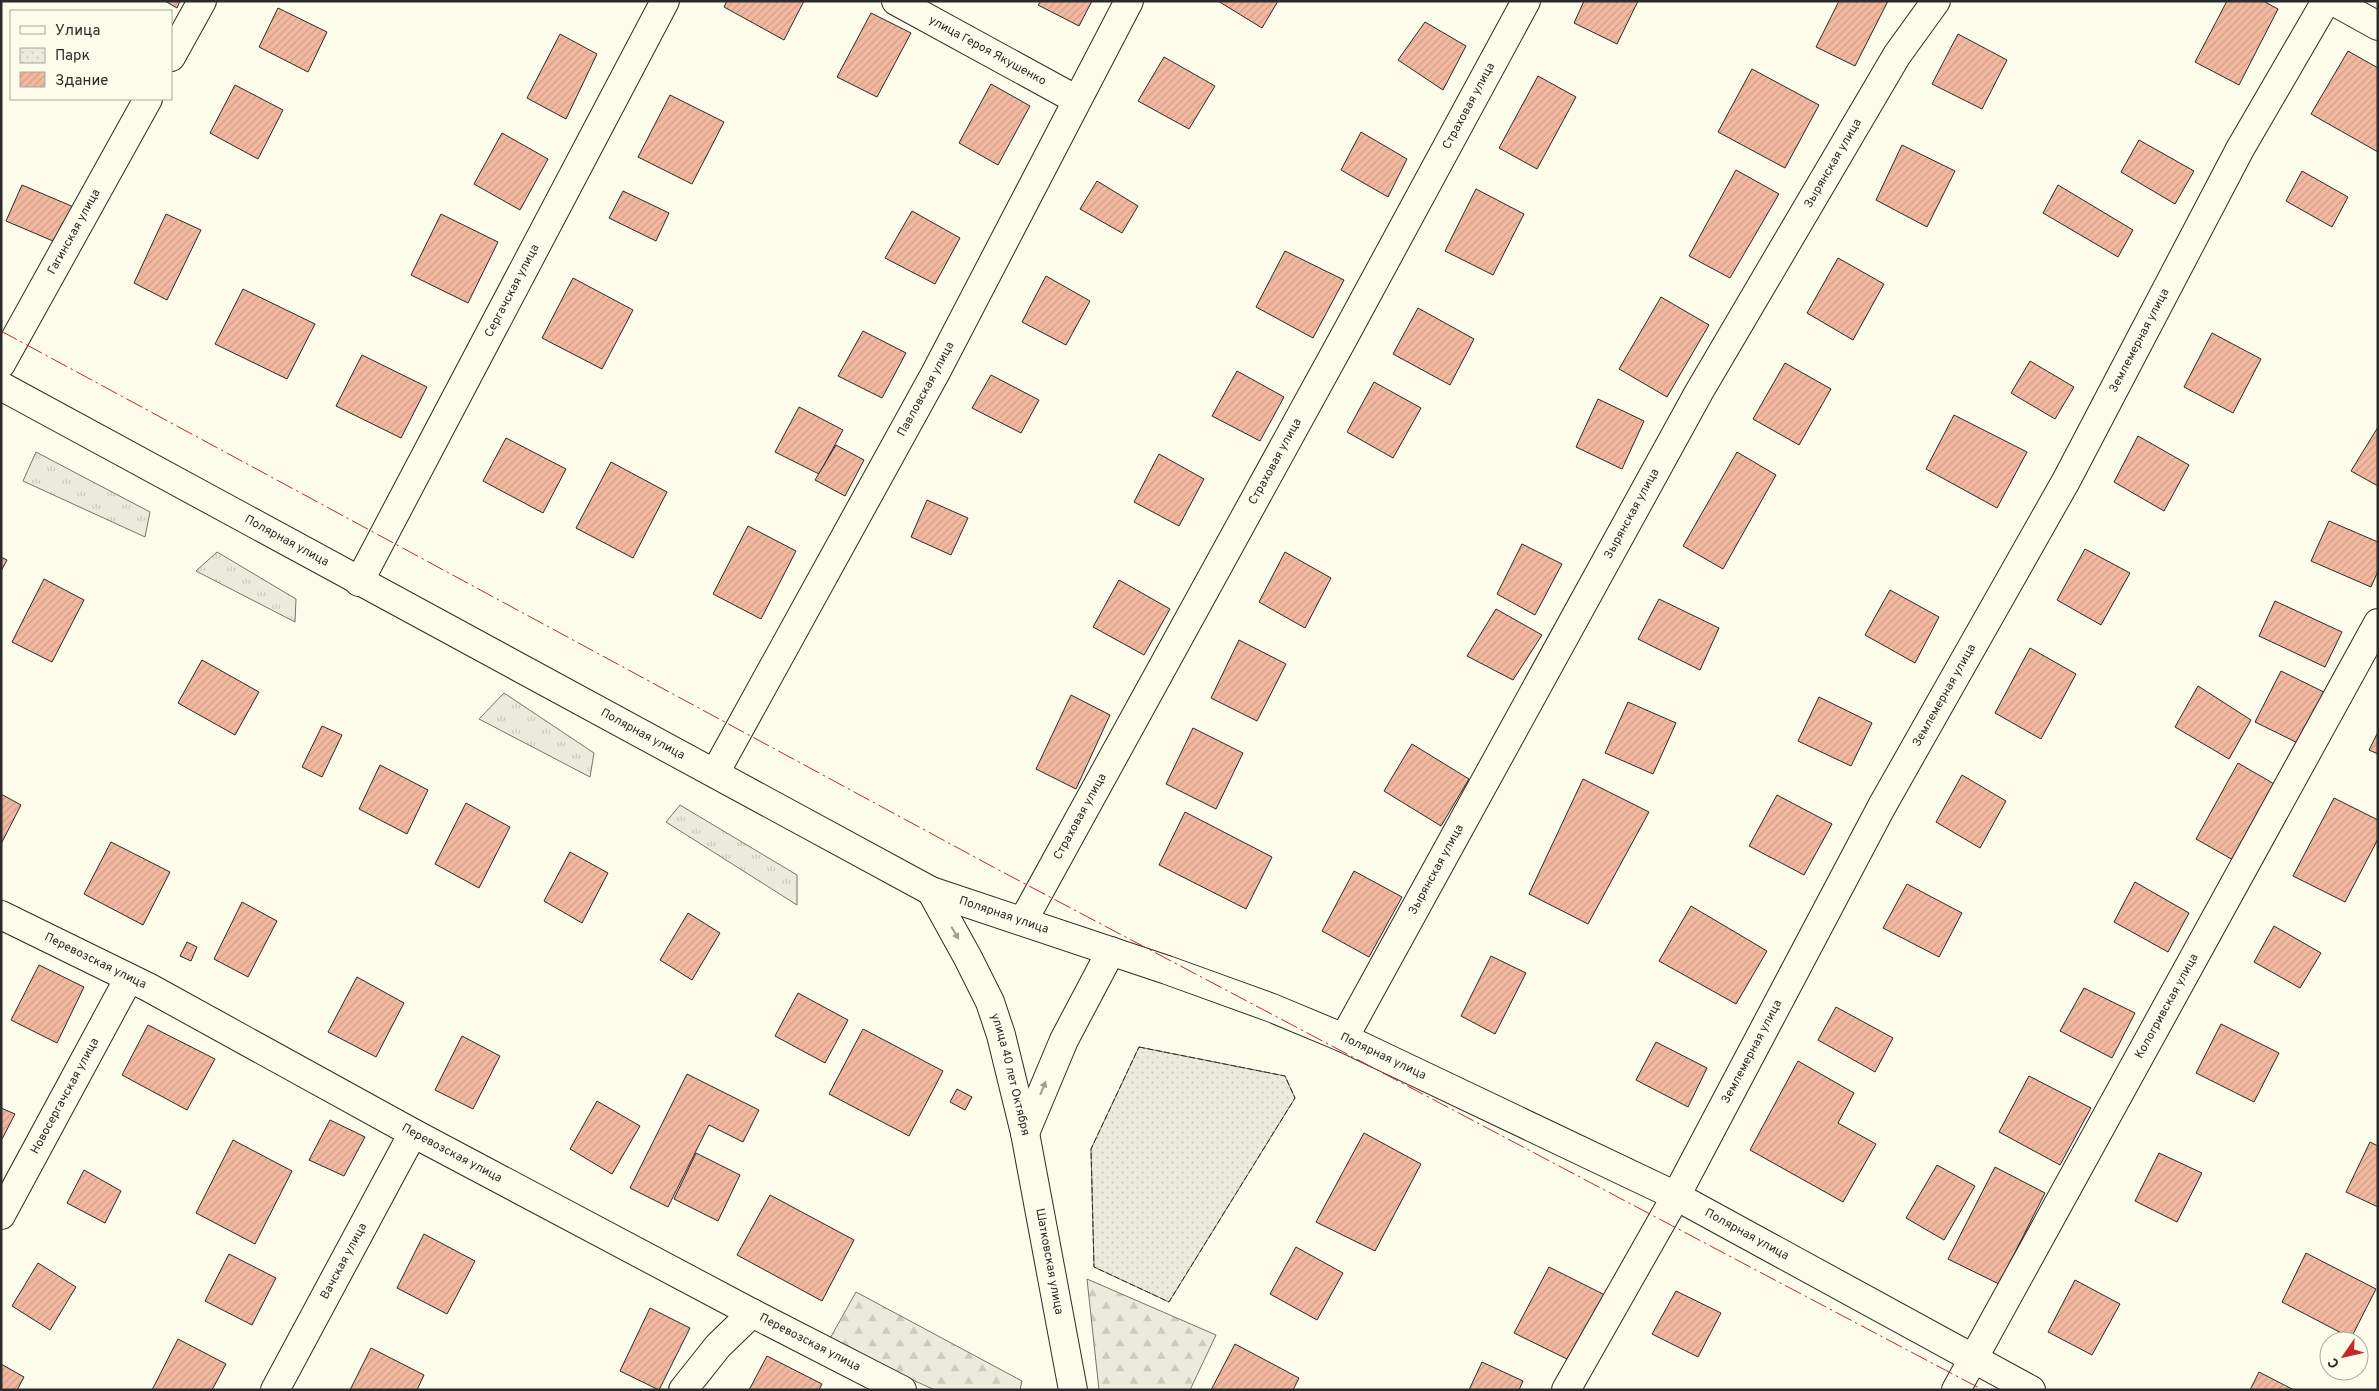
<svg xmlns="http://www.w3.org/2000/svg" width="2379" height="1391" font-family="Overpass,sans-serif">
<style>
.grass{fill:url(#grass-tufts);stroke:#74746e}
.forest{fill:url(#forest-firs);stroke:#74746e}
.park{fill:url(#park-dots);stroke:#74746e}
.building{fill:url(#building-hatch);stroke:#2b2b2b}
.lines{fill:none;stroke-linecap:round;stroke-linejoin:round}
.minor-casing{stroke:#2b2b2b;stroke-width:30}
.tertiary-casing{stroke:#2b2b2b;stroke-width:30}
.secondary-casing{stroke:#2b2b2b;stroke-width:30}
.minor{stroke:#fdfbea;stroke-width:28}
.tertiary{stroke:#fdfbea;stroke-width:28}
.secondary{stroke:#fdfbea;stroke-width:28}
.fence{stroke:#2b2b2b;stroke-width:1;stroke-dasharray:6 2.5;stroke-linecap:butt}
.power{stroke:#c62828;stroke-width:1;stroke-dasharray:18 4 2.5 4;stroke-linecap:butt}
.oneway{fill:#9e9d94}
.labels{text-anchor:middle;dominant-baseline:central;stroke-width:4;stroke-linejoin:round;paint-order:stroke}
.street-label{font-size:12px;fill:#2b2b2b;stroke:#fdfbea}
</style>
<defs>
<pattern id="grass-tufts" width="24" height="20" patternUnits="userSpaceOnUse" patternTransform="scale(1.25)"><rect width="24" height="20" fill="#ecebdb"/><path d="M3 7l-1-3M5 7V3M7 7l1-3M15 17l-1-3M17 17v-4M19 17l1-3" fill="none" stroke="#cbcabc"/></pattern>
<pattern id="forest-firs" width="22" height="20" patternUnits="userSpaceOnUse" patternTransform="scale(1.25)"><rect width="22" height="20" fill="#ecebdb"/><path d="M5 1l3.5 6h-7zM16 11l3.5 6h-7z" fill="#cbcabc"/></pattern>
<pattern id="park-dots" width="8" height="8" patternUnits="userSpaceOnUse" patternTransform="scale(1.25)"><rect width="8" height="8" fill="#ecebdb"/><path d="M2 2h.1M6 6h.1" fill="none" stroke="#cbcabc" stroke-width="1.8" stroke-linecap="round"/></pattern>
<pattern id="building-hatch" width="6" height="6" patternUnits="userSpaceOnUse" patternTransform="scale(1.25)"><rect width="6" height="6" fill="#f2b8a0"/><path d="M-1 1l2-2M0 6l6-6M5 7l2-2" fill="none" stroke="#d09e8a"/></pattern>
</defs>
<rect width="100%" height="100%" fill="#fdfbea"/>
<g class="grass">
<path d="M 36,452 L 150,512 L 145,537 L 23,481 Z"/>
<path d="M 217,552 L 296,599 L 295,622 L 196,571 Z"/>
<path d="M 504,693 L 594,753 L 590,777 L 479,719 Z"/>
<path d="M 680,805 L 797,875 L 797,905 L 666,822 Z"/>
</g>
<g class="forest">
<path d="M 1087,1279 L 1216,1335 L 1190,1390 L 1099,1390 Z"/>
<path d="M 856,1292 L 1022,1381 L 1020,1390 L 935,1390 L 828,1342 Z"/>
</g>
<path class="park" d="M 1139,1047 L 1285,1076 L 1295,1098 L 1169,1302 L 1094,1267 L 1091,1149 Z"/>
<g class="building">
<path d="M 165,1 L 180,1 L 177,8 Z"/>
<path d="M 727,1 L 804,1 L 784,40 L 724,7 Z"/>
<path d="M 1041,1 L 1092,1 L 1079,26 L 1038,5 Z"/>
<path d="M 1218,1 L 1278,1 L 1262,28 Z"/>
<path d="M 1584,1 L 1638,1 L 1617,44 L 1574,23 Z"/>
<path d="M 1839,1 L 1888,1 L 1855,66 L 1816,47 Z"/>
<path d="M 2227,1 L 2263,1 L 2278,9 L 2239,85 L 2195,62 Z"/>
<path d="M 278,8 L 327,32 L 308,72 L 259,47 Z"/>
<path d="M 871,13 L 911,33 L 877,97 L 837,77 Z"/>
<path d="M 1425,22 L 1466,46 L 1443,90 L 1398,60 Z"/>
<path d="M 560,34 L 597,54 L 566,119 L 527,98 Z"/>
<path d="M 1958,34 L 2007,60 L 1982,109 L 1932,84 Z"/>
<path d="M 2348,51 L 2378,68 L 2378,152 L 2311,114 Z"/>
<path d="M 1164,57 L 1215,86 L 1189,129 L 1138,101 Z"/>
<path d="M 1752,69 L 1819,105 L 1785,168 L 1718,132 Z"/>
<path d="M 1538,76 L 1576,97 L 1537,169 L 1499,148 Z"/>
<path d="M 991,84 L 1030,106 L 998,165 L 959,143 Z"/>
<path d="M 235,85 L 283,110 L 258,159 L 210,133 Z"/>
<path d="M 670,95 L 724,122 L 692,184 L 638,157 Z"/>
<path d="M 1361,132 L 1407,159 L 1388,197 L 1341,170 Z"/>
<path d="M 502,133 L 548,159 L 520,210 L 474,184 Z"/>
<path d="M 2139,140 L 2194,171 L 2175,204 L 2121,172 Z"/>
<path d="M 1902,145 L 1955,171 L 1927,227 L 1876,200 Z"/>
<path d="M 1736,170 L 1779,194 L 1730,278 L 1689,256 Z"/>
<path d="M 2302,171 L 2348,197 L 2332,227 L 2286,201 Z"/>
<path d="M 1097,181 L 1138,206 L 1122,233 L 1080,209 Z"/>
<path d="M 22,185 L 76,208 L 60,244 L 6,221 Z"/>
<path d="M 2058,185 L 2133,230 L 2118,257 L 2043,213 Z"/>
<path d="M 1476,189 L 1524,214 L 1493,275 L 1445,251 Z"/>
<path d="M 623,191 L 669,213 L 656,241 L 609,218 Z"/>
<path d="M 912,211 L 960,238 L 935,284 L 885,258 Z"/>
<path d="M 166,214 L 201,230 L 167,300 L 134,283 Z"/>
<path d="M 441,214 L 498,242 L 468,303 L 411,275 Z"/>
<path d="M 1285,251 L 1344,280 L 1313,338 L 1256,307 Z"/>
<path d="M 1838,258 L 1884,284 L 1853,340 L 1807,313 Z"/>
<path d="M 1046,276 L 1090,301 L 1066,345 L 1022,322 Z"/>
<path d="M 573,278 L 633,310 L 602,369 L 542,338 Z"/>
<path d="M 243,289 L 315,324 L 287,379 L 215,344 Z"/>
<path d="M 1661,297 L 1709,325 L 1667,397 L 1619,369 Z"/>
<path d="M 1418,308 L 1474,339 L 1450,385 L 1393,354 Z"/>
<path d="M 863,331 L 906,353 L 882,398 L 838,376 Z"/>
<path d="M 2212,333 L 2261,359 L 2233,413 L 2184,387 Z"/>
<path d="M 362,355 L 427,387 L 401,438 L 336,406 Z"/>
<path d="M 2030,361 L 2074,387 L 2055,419 L 2011,393 Z"/>
<path d="M 1785,363 L 1831,389 L 1799,445 L 1753,419 Z"/>
<path d="M 1237,371 L 1284,397 L 1260,441 L 1212,416 Z"/>
<path d="M 991,375 L 1039,400 L 1021,433 L 972,408 Z"/>
<path d="M 1374,382 L 1421,408 L 1393,458 L 1347,432 Z"/>
<path d="M 1598,399 L 1644,421 L 1622,469 L 1576,447 Z"/>
<path d="M 799,407 L 843,430 L 819,474 L 775,452 Z"/>
<path d="M 1954,415 L 2027,452 L 1997,508 L 1926,469 Z"/>
<path d="M 2378,427 L 2378,486 L 2351,471 Z"/>
<path d="M 2138,436 L 2189,465 L 2164,511 L 2114,482 Z"/>
<path d="M 506,438 L 566,469 L 543,513 L 483,481 Z"/>
<path d="M 836,445 L 864,460 L 845,496 L 815,480 Z"/>
<path d="M 1737,452 L 1776,475 L 1723,569 L 1683,546 Z"/>
<path d="M 1159,454 L 1204,479 L 1179,526 L 1134,502 Z"/>
<path d="M 611,462 L 667,492 L 633,558 L 576,528 Z"/>
<path d="M 927,500 L 968,518 L 951,555 L 911,537 Z"/>
<path d="M 2329,521 L 2378,542 L 2378,571 L 2371,587 L 2311,561 Z"/>
<path d="M 748,526 L 796,551 L 761,619 L 713,594 Z"/>
<path d="M 1522,544 L 1562,564 L 1535,615 L 1497,594 Z"/>
<path d="M 2085,549 L 2130,573 L 2101,625 L 2057,600 Z"/>
<path d="M 1285,552 L 1331,578 L 1305,628 L 1259,602 Z"/>
<path d="M 1,557 L 7,560 L 1,571 Z"/>
<path d="M 44,579 L 84,600 L 52,662 L 12,642 Z"/>
<path d="M 1119,580 L 1170,609 L 1144,655 L 1093,627 Z"/>
<path d="M 1890,590 L 1939,617 L 1915,663 L 1865,635 Z"/>
<path d="M 1659,599 L 1719,628 L 1700,670 L 1638,639 Z"/>
<path d="M 2275,601 L 2342,632 L 2325,667 L 2259,636 Z"/>
<path d="M 1496,609 L 1542,635 L 1513,680 L 1467,656 Z"/>
<path d="M 1239,640 L 1286,664 L 1257,721 L 1211,698 Z"/>
<path d="M 2030,648 L 2076,674 L 2041,739 L 1995,713 Z"/>
<path d="M 202,660 L 259,692 L 235,735 L 178,703 Z"/>
<path d="M 2281,671 L 2332,696 L 2306,747 L 2255,722 Z"/>
<path d="M 2198,686 L 2251,720 L 2229,759 L 2175,727 Z"/>
<path d="M 1071,695 L 1110,715 L 1076,789 L 1036,769 Z"/>
<path d="M 1819,697 L 1872,723 L 1851,766 L 1798,741 Z"/>
<path d="M 1628,702 L 1676,723 L 1653,774 L 1605,753 Z"/>
<path d="M 322,726 L 342,735 L 322,777 L 302,767 Z"/>
<path d="M 1193,728 L 1243,753 L 1216,809 L 1166,784 Z"/>
<path d="M 2378,732 L 2378,754 L 2369,750 Z"/>
<path d="M 1412,744 L 1469,779 L 1441,826 L 1384,791 Z"/>
<path d="M 2238,763 L 2276,785 L 2235,861 L 2196,839 Z"/>
<path d="M 380,765 L 428,790 L 407,834 L 359,809 Z"/>
<path d="M 1962,775 L 2006,801 L 1980,848 L 1936,822 Z"/>
<path d="M 1583,779 L 1649,812 L 1588,924 L 1529,894 Z"/>
<path d="M 1,794 L 21,805 L 1,844 Z"/>
<path d="M 1777,795 L 1832,824 L 1804,875 L 1749,846 Z"/>
<path d="M 2334,798 L 2378,820 L 2378,839 L 2345,902 L 2293,876 Z"/>
<path d="M 466,803 L 510,827 L 479,888 L 435,864 Z"/>
<path d="M 1185,812 L 1272,857 L 1246,909 L 1159,865 Z"/>
<path d="M 111,842 L 170,872 L 143,925 L 84,894 Z"/>
<path d="M 570,852 L 608,873 L 582,923 L 544,901 Z"/>
<path d="M 1354,871 L 1402,897 L 1369,957 L 1322,931 Z"/>
<path d="M 2135,882 L 2189,913 L 2168,952 L 2114,922 Z"/>
<path d="M 1907,884 L 1962,913 L 1939,957 L 1883,928 Z"/>
<path d="M 242,902 L 277,921 L 248,977 L 214,959 Z"/>
<path d="M 1691,906 L 1767,951 L 1736,1004 L 1659,961 Z"/>
<path d="M 688,913 L 720,933 L 692,980 L 660,960 Z"/>
<path d="M 2274,926 L 2321,953 L 2300,988 L 2254,962 Z"/>
<path d="M 187,942 L 197,947 L 191,961 L 180,956 Z"/>
<path d="M 1491,956 L 1526,973 L 1495,1034 L 1461,1016 Z"/>
<path d="M 39,965 L 84,987 L 57,1043 L 11,1020 Z"/>
<path d="M 357,977 L 404,1003 L 376,1057 L 328,1032 Z"/>
<path d="M 2084,988 L 2135,1013 L 2112,1058 L 2060,1031 Z"/>
<path d="M 798,993 L 848,1020 L 825,1063 L 775,1036 Z"/>
<path d="M 1836,1007 L 1893,1038 L 1875,1072 L 1818,1040 Z"/>
<path d="M 2221,1024 L 2279,1053 L 2254,1102 L 2196,1073 Z"/>
<path d="M 148,1025 L 215,1059 L 187,1110 L 122,1075 Z"/>
<path d="M 863,1029 L 943,1071 L 909,1136 L 829,1094 Z"/>
<path d="M 462,1036 L 500,1056 L 473,1109 L 435,1090 Z"/>
<path d="M 1656,1042 L 1707,1068 L 1688,1107 L 1636,1080 Z"/>
<path d="M 1798,1061 L 1854,1093 L 1838,1123 L 1876,1144 L 1843,1202 L 1750,1150 Z"/>
<path d="M 687,1074 L 759,1110 L 743,1142 L 709,1125 L 668,1207 L 630,1188 Z"/>
<path d="M 2029,1076 L 2091,1108 L 2060,1165 L 1999,1132 Z"/>
<path d="M 957,1089 L 972,1097 L 965,1110 L 950,1102 Z"/>
<path d="M 597,1101 L 640,1126 L 612,1174 L 570,1149 Z"/>
<path d="M 1,1108 L 15,1114 L 1,1141 Z"/>
<path d="M 330,1120 L 365,1137 L 344,1176 L 309,1160 Z"/>
<path d="M 1364,1133 L 1421,1164 L 1375,1251 L 1316,1222 Z"/>
<path d="M 233,1140 L 292,1171 L 255,1244 L 196,1213 Z"/>
<path d="M 2370,1142 L 2378,1146 L 2378,1207 L 2346,1192 Z"/>
<path d="M 696,1153 L 740,1175 L 718,1221 L 674,1199 Z"/>
<path d="M 2159,1153 L 2202,1173 L 2177,1222 L 2135,1201 Z"/>
<path d="M 1937,1165 L 1975,1186 L 1944,1240 L 1906,1218 Z"/>
<path d="M 1995,1167 L 2045,1193 L 1999,1284 L 1948,1259 Z"/>
<path d="M 84,1170 L 121,1191 L 105,1223 L 67,1203 Z"/>
<path d="M 770,1195 L 854,1240 L 822,1301 L 737,1255 Z"/>
<path d="M 424,1234 L 475,1261 L 447,1314 L 397,1288 Z"/>
<path d="M 1296,1247 L 1343,1273 L 1317,1320 L 1270,1294 Z"/>
<path d="M 2306,1253 L 2376,1289 L 2351,1338 L 2282,1302 Z"/>
<path d="M 229,1254 L 276,1278 L 252,1325 L 205,1301 Z"/>
<path d="M 38,1263 L 76,1287 L 50,1330 L 12,1306 Z"/>
<path d="M 1549,1267 L 1607,1296 L 1573,1362 L 1514,1333 Z"/>
<path d="M 2075,1280 L 2120,1304 L 2092,1355 L 2048,1332 Z"/>
<path d="M 1676,1291 L 1721,1313 L 1698,1357 L 1652,1334 Z"/>
<path d="M 650,1308 L 690,1328 L 659,1390 L 620,1371 Z"/>
<path d="M 178,1339 L 226,1364 L 212,1390 L 152,1390 Z"/>
<path d="M 1235,1344 L 1299,1378 L 1293,1390 L 1211,1390 Z"/>
<path d="M 371,1348 L 424,1375 L 417,1390 L 350,1390 Z"/>
<path d="M 767,1356 L 822,1384 L 819,1390 L 749,1390 Z"/>
<path d="M 1482,1362 L 1523,1381 L 1519,1390 L 1469,1390 Z"/>
<path d="M 1,1364 L 24,1377 L 17,1390 L 1,1390 Z"/>
<path d="M 2259,1372 L 2294,1390 L 2250,1390 Z"/>
</g>
<g class="lines">
<g class="minor-casing">
<g id="minor">
<path id="s1" d="M 896,1 L 1077,100"/>
<path d="M 2333,1 L 2378,26"/>
<path d="M 171,57 L 202,1"/>
<path id="s2" d="M 1,364 L 148,99"/>
<path id="s3" d="M 359,582 L 665,1"/>
<path id="s4" d="M 715,773 L 936,372 L 1129,1"/>
<path id="s5" d="M 1,915 L 148,987 L 413,1133 L 752,1313 L 902,1390"/>
<path id="s6" d="M 1023,921 L 1344,337 L 1526,1"/>
<path id="s7" d="M 1344,1038 L 1699,392 L 1897,55 L 1936,1"/>
<path id="s8" d="M 1,1215 L 129,978"/>
<path id="s9" d="M 275,1390 L 413,1133"/>
<path d="M 683,1390 L 718,1346 L 752,1313"/>
<path id="s10" d="M 1566,1390 L 1676,1196 L 1882,806 L 2066,481 L 2240,149 L 2326,1"/>
<path id="s11" d="M 1956,1390 L 2378,623"/>
</g>
</g>
<g class="tertiary-casing">
<g id="tertiary">
<path id="s12" d="M 931,891 L 968,958 L 990,1002 L 1001,1035 L 1025,1133 L 1073,1390"/>
<path d="M 1025,1133 L 1064,1040 L 1111,951"/>
</g>
</g>
<g class="secondary-casing">
<g id="secondary">
<path id="s13" d="M 1,386 L 931,891 L 1167,970 L 1272,1008 L 1344,1038 L 1676,1196 L 2031,1390"/>
</g>
</g>
<use href="#minor" class="minor"/>
<use href="#tertiary" class="tertiary"/>
<use href="#secondary" class="secondary"/>
<path class="fence" d="M 1139,1047 L 1285,1076 L 1295,1098 L 1169,1302 L 1094,1267 L 1091,1149 Z"/>
<path class="power" d="M 1,331 L 995,868 L 1983,1390"/>
</g>
<defs><path id="oneway-solid" d="M-6-.8H1V-3.2L6.5 0L1 3.2V.8H-6Z" transform="scale(1.25)"/></defs>
<g class="oneway">
<use href="#oneway-solid" transform="translate(955 933) rotate(61)"/>
<use href="#oneway-solid" transform="translate(1043 1088) rotate(-68)"/>
</g>
<g class="labels">
<g class="street-label">
<text stroke="none"><textPath href="#s1" startOffset="104">улица Героя Якушенко</textPath></text>
<text stroke="none"><textPath href="#s6" startOffset="929">Страховая улица</textPath></text>
<text stroke="none"><textPath href="#s7" startOffset="1002">Зырянская улица</textPath></text>
<text stroke="none"><textPath href="#s2" startOffset="151">Гагинская улица</textPath></text>
<text stroke="none"><textPath href="#s3" startOffset="329">Сергачская улица</textPath></text>
<text stroke="none"><textPath href="#s10" startOffset="1196">Землемерная улица</textPath></text>
<text stroke="none"><textPath href="#s4" startOffset="438">Павловская улица</textPath></text>
<text stroke="none"><textPath href="#s6" startOffset="524">Страховая улица</textPath></text>
<text stroke="none"><textPath href="#s7" startOffset="598">Зырянская улица</textPath></text>
<text stroke="none"><textPath href="#s13" startOffset="325">Полярная улица</textPath></text>
<text stroke="none"><textPath href="#s10" startOffset="791">Землемерная улица</textPath></text>
<text stroke="none"><textPath href="#s13" startOffset="730">Полярная улица</textPath></text>
<text stroke="none"><textPath href="#s6" startOffset="119">Страховая улица</textPath></text>
<text stroke="none"><textPath href="#s7" startOffset="192">Зырянская улица</textPath></text>
<text stroke="none"><textPath href="#s13" startOffset="1135">Полярная улица</textPath></text>
<text stroke="none"><textPath href="#s5" startOffset="105">Перевозская улица</textPath></text>
<text stroke="none"><textPath href="#s11" startOffset="438">Кологривская улица</textPath></text>
<text stroke="none"><textPath href="#s10" startOffset="386">Землемерная улица</textPath></text>
<text stroke="none"><textPath href="#s13" startOffset="1540">Полярная улица</textPath></text>
<text stroke="none"><textPath href="#s12" startOffset="201">улица 40 лет Октября</textPath></text>
<text stroke="none"><textPath href="#s8" startOffset="135">Новосергачская улица</textPath></text>
<text stroke="none"><textPath href="#s5" startOffset="510">Перевозская улица</textPath></text>
<text stroke="none"><textPath href="#s13" startOffset="1945">Полярная улица</textPath></text>
<text stroke="none"><textPath href="#s9" startOffset="146">Вачская улица</textPath></text>
<text stroke="none"><textPath href="#s12" startOffset="392">Шатковская улица</textPath></text>
<text stroke="none"><textPath href="#s5" startOffset="915">Перевозская улица</textPath></text>
</g>
</g>
<rect width="2379" height="1391" fill="none" stroke="#2b2b2b" stroke-width="5"/>
<rect x="10" y="10" width="162" height="90" fill="#fdfbea" stroke="#a9a89e"/>
<rect x="20" y="26" width="25" height="8" fill="#fdfbea" stroke="#a9a89e"/>
<text x="55" y="35" font-size="15" fill="#2b2b2b">Улица</text>
<rect x="20" y="48" width="25" height="15" fill="url(#park-dots)" stroke="#a9a89e"/>
<text x="55" y="60" font-size="15" fill="#2b2b2b">Парк</text>
<rect x="20" y="72" width="25" height="15" fill="url(#building-hatch)" stroke="#a9a89e"/>
<text x="55" y="85" font-size="15" fill="#2b2b2b">Здание</text>
<g transform="translate(2344 1356) rotate(236)"><circle r="24" fill="#fdfbea" stroke="#a9a89e"/>
<path d="M0-4L9 19L0 12L-9 19Z" fill="#c62828"/>
<text y="-8" font-size="14" font-weight="bold" text-anchor="middle" fill="#2b2b2b">С</text>
</g>
</svg>
